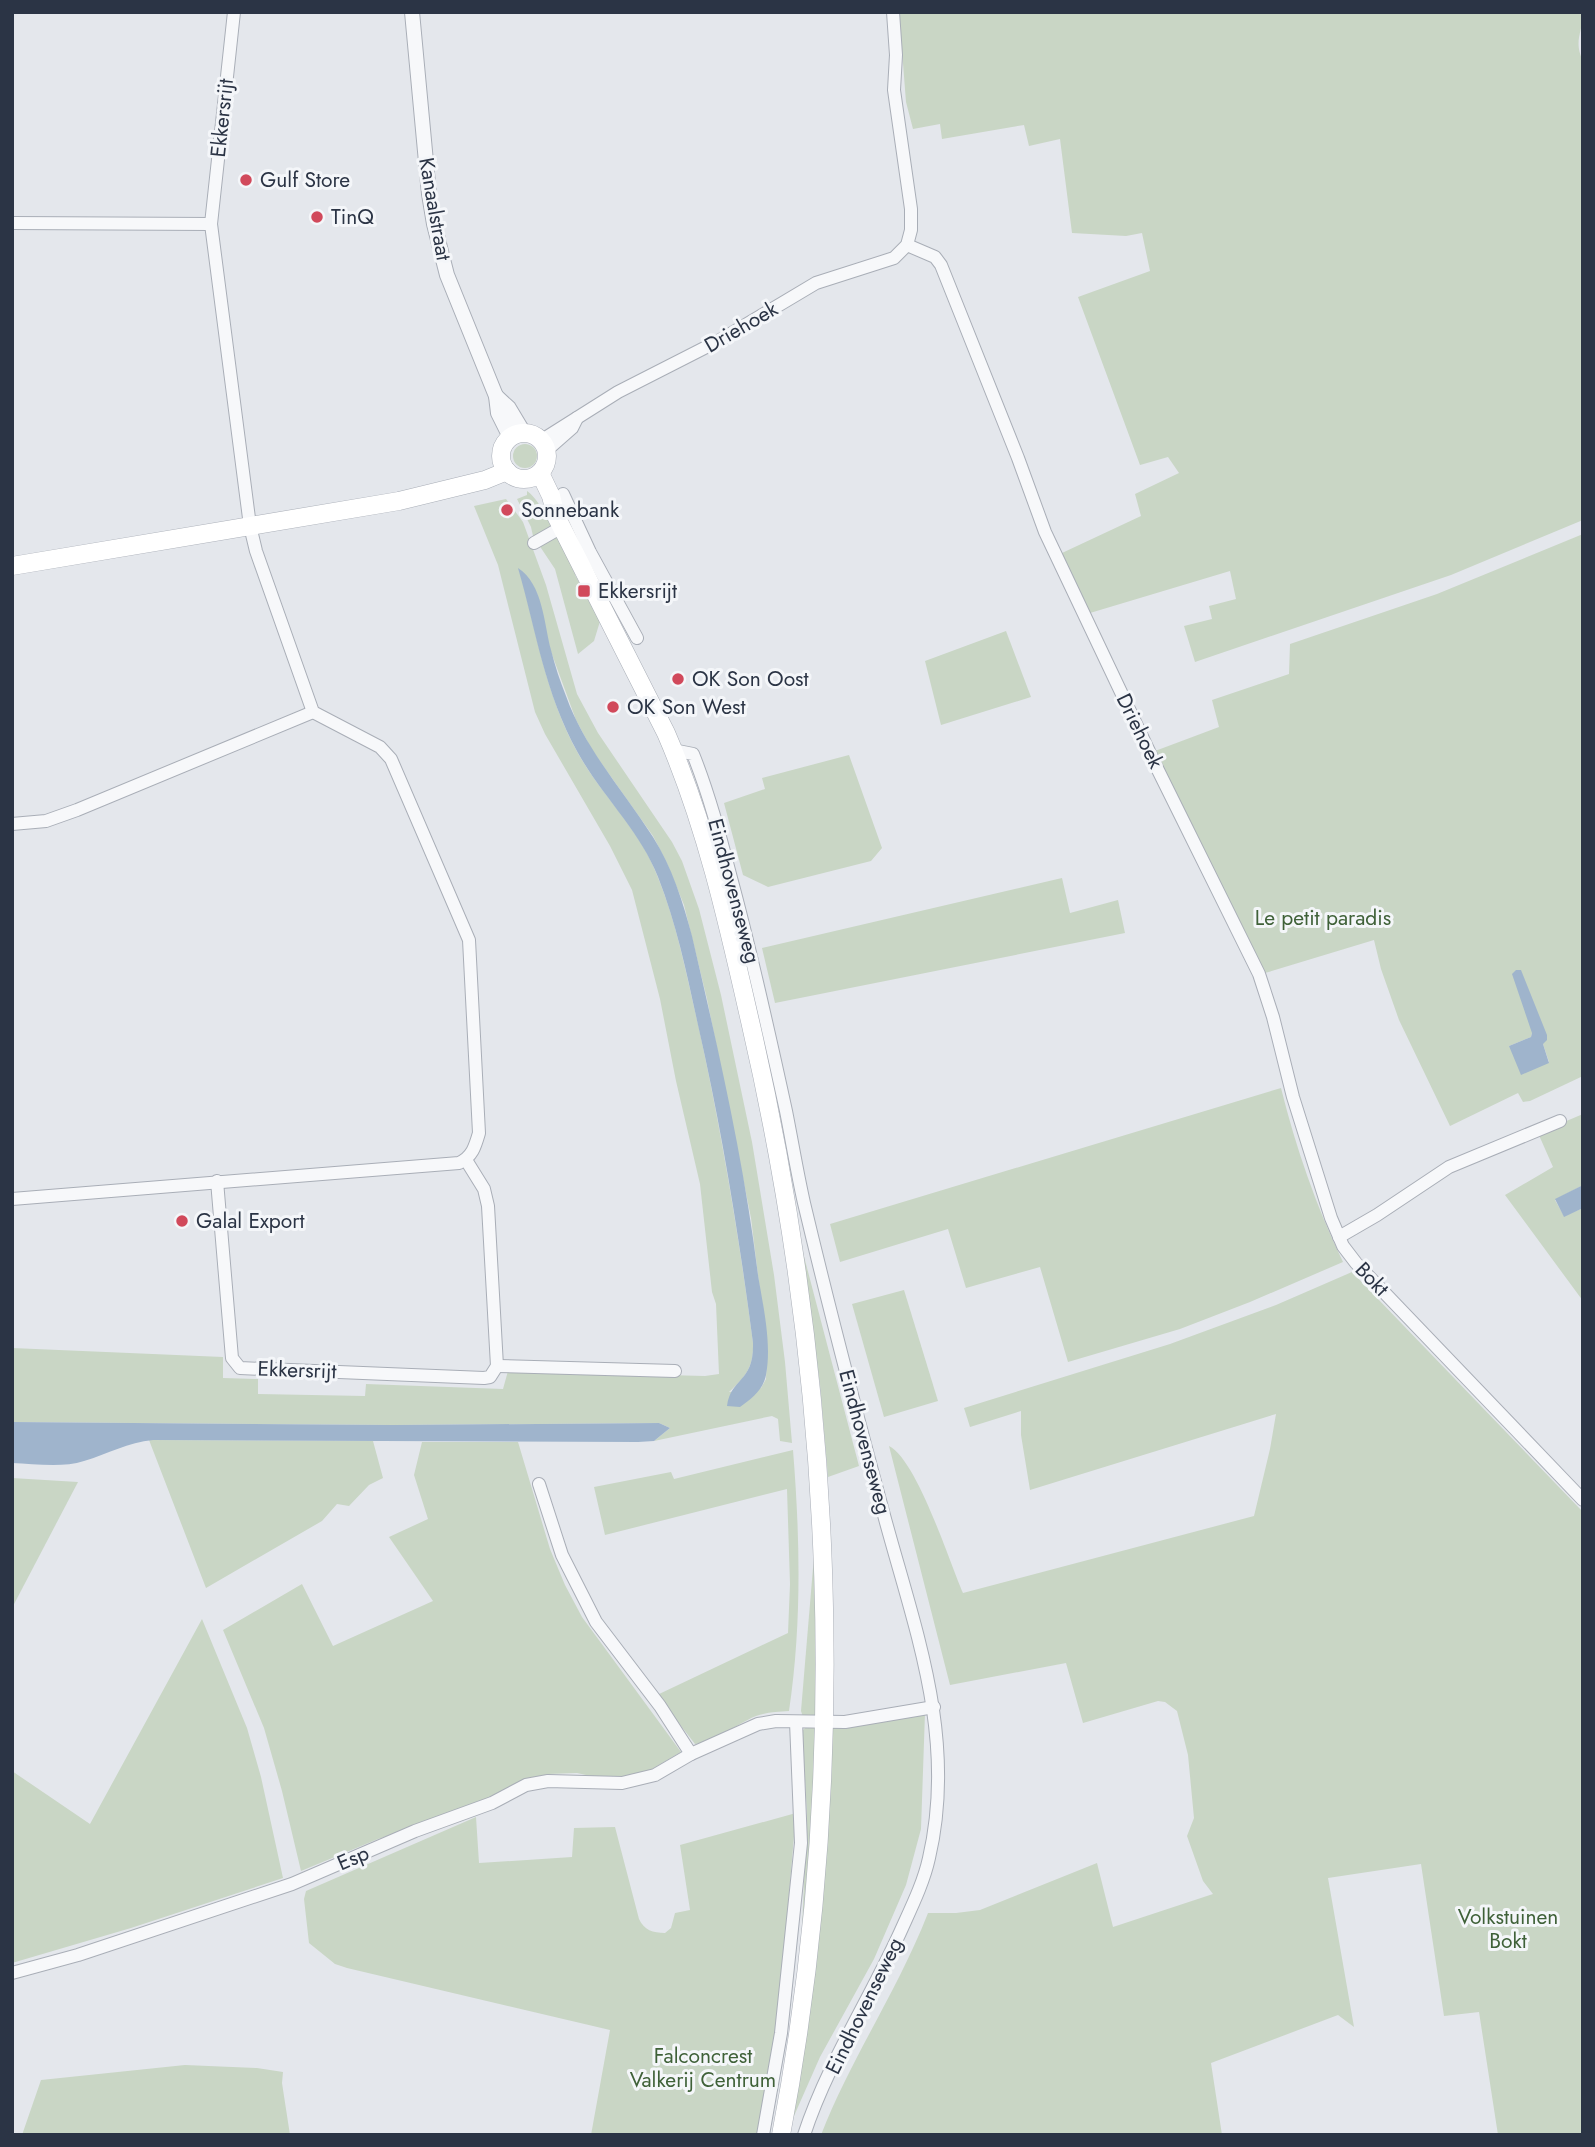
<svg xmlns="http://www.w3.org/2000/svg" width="1595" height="2147" font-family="Jost,sans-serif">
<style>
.green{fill:#c9d6c5;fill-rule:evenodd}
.water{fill:#9fb4cc}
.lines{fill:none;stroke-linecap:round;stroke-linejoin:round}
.minor-casing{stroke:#a9aeb7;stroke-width:14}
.tertiary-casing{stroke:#a9aeb7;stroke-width:16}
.secondary-casing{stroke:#a9aeb7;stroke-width:19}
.minor{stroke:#f7f8fa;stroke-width:12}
.tertiary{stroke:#f7f8fa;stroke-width:14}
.secondary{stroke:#fff;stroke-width:18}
.poi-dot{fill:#d1495b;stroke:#f4f6f9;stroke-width:2.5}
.labels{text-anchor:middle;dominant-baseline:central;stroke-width:6;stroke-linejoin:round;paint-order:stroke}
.street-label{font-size:21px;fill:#2b3445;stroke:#f4f6f9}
.poi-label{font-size:21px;fill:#2b3445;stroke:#f4f6f9;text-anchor:start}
.park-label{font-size:21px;fill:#3f6138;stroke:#f4f6f9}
</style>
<rect width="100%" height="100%" fill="#e4e7ec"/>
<g class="green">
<path d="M 899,12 L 1583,12 C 1583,33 1573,40 1583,61 L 1583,520 L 1451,575 L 1195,662 L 1184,626 L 1212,619 L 1209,606 L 1236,599 L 1230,571 L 1090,613 L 1062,553 L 1141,516 L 1135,494 L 1179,473 L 1168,457 L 1140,465 L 1078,297 L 1150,271 L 1142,233 L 1126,236 L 1072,233 L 1060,139 L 1029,146 L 1024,125 L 942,139 L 940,124 L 913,129 L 906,102 Z"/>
<circle cx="525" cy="456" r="12"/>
<path d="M 527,491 C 541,499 568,556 577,573 L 575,575 L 585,593 L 587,592 L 601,618 L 594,641 L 578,654 L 555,569 L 533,536 L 531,527 L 517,499 L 527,495 Z"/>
<path d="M 506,499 L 523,522 L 546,585 L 577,694 L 598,733 L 672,842 L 682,861 L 699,909 L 721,995 L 752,1142 L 774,1275 L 785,1362 L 792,1443 L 780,1441 L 778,1419 L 772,1416 L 654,1441 L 670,1428 L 659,1423 L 394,1425 L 12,1422 L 12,1348 L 223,1357 L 223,1378 L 258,1379 L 258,1394 L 365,1396 L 366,1384 L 503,1389 L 508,1371 L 705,1376 L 719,1374 L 716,1304 L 712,1292 L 700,1184 L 676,1081 L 660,999 L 632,890 L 610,846 L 545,734 L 535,712 L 498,565 L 474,506 ZM 519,569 L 537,593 L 550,649 L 576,720 L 592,750 L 653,836 L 666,861 L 684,905 L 707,999 L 751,1218 L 767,1349 L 766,1379 L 761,1388 L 729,1392 C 746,1377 754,1366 753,1343 C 739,1236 721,1129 698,1024 C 686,974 677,923 657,875 C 640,830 603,797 579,755 C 546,697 537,633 519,569 Z"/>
<path d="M 1583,534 L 1583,1076 L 1530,1101 L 1523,1102 L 1518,1093 L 1450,1126 L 1399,1020 L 1381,969 L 1374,940 L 1265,973 L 1155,751 L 1219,727 L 1212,700 L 1289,674 L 1290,644 L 1437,594 ZM 1532,1033 L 1543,1044 L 1549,1062 L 1509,1046 L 1531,1037 Z"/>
<path d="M 1006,631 L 1031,697 L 941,725 L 925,661 Z"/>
<path d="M 849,755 L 882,848 L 871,861 L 768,887 L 743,875 L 724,803 L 765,789 L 762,778 Z"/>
<path d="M 1062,878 L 1070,913 L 1118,900 L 1125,933 L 775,1003 L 762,948 Z"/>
<path d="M 1281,1088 C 1296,1148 1316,1206 1343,1262 L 1250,1302 L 1180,1329 L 1068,1362 L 1040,1267 L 966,1288 L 948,1229 L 840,1262 L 830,1224 Z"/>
<path d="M 1583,1114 L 1583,1185 L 1555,1200 L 1564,1216 L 1583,1208 L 1583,1301 L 1505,1195 L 1553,1167 L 1538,1133 Z"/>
<path d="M 801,1245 L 859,1466 L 828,1477 L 820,1385 Z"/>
<path d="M 1352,1272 L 1583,1512 L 1583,2135 L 1498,2135 L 1479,2012 L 1444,2016 L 1421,1864 L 1328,1878 L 1354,2027 L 1338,2015 L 1211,2063 L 1222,2135 L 821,2135 C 851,2058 898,1990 928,1913 L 956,1913 L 980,1910 L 1097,1863 L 1113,1927 L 1213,1894 L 1203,1881 L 1187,1836 L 1194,1818 L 1188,1755 L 1177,1711 L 1165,1702 L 1158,1701 L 1083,1723 L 1066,1663 L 950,1685 L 889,1446 C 917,1460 949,1561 963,1593 L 1254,1516 L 1270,1449 L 1276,1414 L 1030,1490 L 1021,1435 L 1021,1411 L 970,1427 L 964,1408 L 1170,1344 L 1276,1305 Z"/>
<path d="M 904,1290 L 938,1401 L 884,1417 L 852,1304 Z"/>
<path d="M 149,1440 L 373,1441 L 383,1478 L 369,1485 L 349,1506 L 337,1504 L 322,1521 L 206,1588 Z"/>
<path d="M 422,1442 L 518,1442 L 550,1549 L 565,1585 L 582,1617 L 681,1752 L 647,1772 L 630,1778 L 595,1777 L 577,1773 L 549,1774 L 524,1780 L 483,1803 L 378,1839 L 301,1871 L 282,1791 L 264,1728 L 223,1630 L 302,1584 L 333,1646 L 433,1601 L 389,1537 L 428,1519 L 414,1475 Z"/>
<path d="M 793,1450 C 800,1537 802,1624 789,1711 C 777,1712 767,1712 756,1716 C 736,1724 716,1743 695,1744 L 657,1695 L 788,1633 L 790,1584 L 787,1489 L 605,1535 L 594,1487 L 671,1472 L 674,1479 Z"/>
<path d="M 12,1478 L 78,1482 L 12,1608 Z"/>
<path d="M 814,1556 L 819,1718 L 803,1717 L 801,1711 Z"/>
<path d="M 202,1619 L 247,1728 L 261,1777 L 283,1878 L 131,1928 L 12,1963 L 12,1771 L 90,1824 Z"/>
<path d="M 925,1713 L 921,1829 L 906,1885 L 874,1959 L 820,2057 L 790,2125 L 805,2043 L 817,1956 L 833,1727 Z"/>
<path d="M 806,1727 L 818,1727 L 817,1780 L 802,1929 L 807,1813 L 802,1731 Z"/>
<path d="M 796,1813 L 777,2035 L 758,2135 L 591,2135 L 610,2030 L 347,1968 L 335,1964 L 309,1943 L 304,1899 L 306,1891 L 476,1817 L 479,1863 L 572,1857 L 574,1828 L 615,1827 L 639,1919 C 644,1930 653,1933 665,1933 L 671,1928 L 675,1913 L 690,1910 L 680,1845 Z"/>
<path d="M 185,2065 L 257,2068 L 283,2072 L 282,2083 L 290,2135 L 22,2135 L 41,2080 Z"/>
</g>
<g class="water">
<path d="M 518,568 C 543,584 544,624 551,650 C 555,666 560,681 566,696 C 585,749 623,790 653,837 C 672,867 683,902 692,936 C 718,1048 744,1161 758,1275 C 763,1306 772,1343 766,1375 C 763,1390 752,1398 740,1407 L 727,1406 C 731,1377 754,1383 753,1343 C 739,1236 722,1130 698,1025 C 687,975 677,925 658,877 C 640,831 602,796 578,753 C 544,691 537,634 518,568 Z"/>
<path d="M 1516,970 L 1521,970 L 1547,1035 L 1547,1040 L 1543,1044 L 1549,1063 L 1521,1075 L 1509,1046 L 1531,1037 L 1532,1033 L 1512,974 Z"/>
<path d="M 1583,1185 L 1583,1208 L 1564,1217 L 1555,1199 Z"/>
<path d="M 12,1422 L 394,1425 L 659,1423 L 670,1428 L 654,1441 L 638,1442 L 153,1440 C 128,1442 108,1454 84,1461 C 63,1468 35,1464 12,1463 Z"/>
</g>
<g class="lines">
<g class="minor-casing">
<g id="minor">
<path d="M 12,223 L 211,224"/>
<path d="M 907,245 L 935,257 L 941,265 L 1018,458 L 1045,532 L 1156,766 L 1259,974 L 1273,1017 L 1293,1097 L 1331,1218 L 1343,1246 L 1356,1263 L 1583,1500"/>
<path d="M 542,440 L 618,392 L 722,339 L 816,283 L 894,258 L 907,245 L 911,230 L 911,209 L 894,90 L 896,55 L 893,12"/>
<path d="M 547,450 L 572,428 L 577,418"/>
<path d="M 563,494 L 590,552 L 637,638"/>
<path d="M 534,543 L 562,527"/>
<path d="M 673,750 L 693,754 C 709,794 720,836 731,878 C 752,955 769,1033 786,1111 C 792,1141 797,1172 804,1203 C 828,1304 854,1404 881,1504 C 912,1622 958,1734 929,1858 C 924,1881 913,1904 903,1926 C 872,1996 828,2062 804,2135"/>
<path d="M 12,824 L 46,821 L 77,810 L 313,712"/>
<path d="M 217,1181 L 232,1358 L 240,1368 L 484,1378 L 490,1377 L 497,1366 L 488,1206 L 484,1189 L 466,1160"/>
<path d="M 12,1199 L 459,1163 C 472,1157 475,1147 479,1133 L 469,940 L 391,759 L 380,747 L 313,712 L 256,551 L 250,526 L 211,224 L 234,12"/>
<path d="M 1339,1237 L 1377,1215 L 1449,1167 L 1560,1121"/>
<path d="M 497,1366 L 675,1371"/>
<path d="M 539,1484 L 562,1555 L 596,1622 L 660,1706 L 691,1754"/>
<path d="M 12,1973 L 78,1955 L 292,1884 L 415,1831 L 492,1803 L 526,1785 L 548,1781 L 622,1783 L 655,1775 L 691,1754 L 758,1724 L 776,1721 L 845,1722 L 934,1707"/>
<path d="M 763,2135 L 781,2033 L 801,1843 L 796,1722"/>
</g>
</g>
<g class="tertiary-casing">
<g id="tertiary">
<path d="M 412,12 L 429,194 L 434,224 L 447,275 L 496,396 L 498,413 L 510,437"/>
<path d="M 496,396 L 509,408 L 524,433"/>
</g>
</g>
<g class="secondary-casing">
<g id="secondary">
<circle cx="524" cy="456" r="23"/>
<path d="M 540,473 L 551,496 L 556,516 L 666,733 C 706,825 728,924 750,1021 C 834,1384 851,1768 781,2135"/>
<path d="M 12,566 L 399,501 L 485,480 L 507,471"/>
</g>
</g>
<use href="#minor" class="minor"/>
<use href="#tertiary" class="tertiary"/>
<use href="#secondary" class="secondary"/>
</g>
<g class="poi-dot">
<circle cx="246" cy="180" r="7"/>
<circle cx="317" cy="217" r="7"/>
<circle cx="507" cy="510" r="7"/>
<rect x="577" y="584" width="14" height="14" rx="3.5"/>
<circle cx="678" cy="679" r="7"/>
<circle cx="613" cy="707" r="7"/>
<circle cx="182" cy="1221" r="7"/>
</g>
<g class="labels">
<g class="street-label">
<text transform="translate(222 118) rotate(-84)">Ekkersrijt</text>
<text transform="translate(435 209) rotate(80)">Kanaalstraat</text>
<text transform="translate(741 327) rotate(-30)">Driehoek</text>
<text transform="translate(1140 731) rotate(64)">Driehoek</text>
<text transform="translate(734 891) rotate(75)">Eindhovenseweg</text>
<text transform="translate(1372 1279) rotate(46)">Bokt</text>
<text transform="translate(297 1370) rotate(2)">Ekkersrijt</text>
<text transform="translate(865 1442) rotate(75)">Eindhovenseweg</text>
<text transform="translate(353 1858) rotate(-23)">Esp</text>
<text transform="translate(864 2006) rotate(-64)">Eindhovenseweg</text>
</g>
<g class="poi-label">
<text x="260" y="180">Gulf Store</text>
<text x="331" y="217">TinQ</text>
<text x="521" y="510">Sonnebank</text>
<text x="598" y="591">Ekkersrijt</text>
<text x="692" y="679">OK Son Oost</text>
<text x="627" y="707">OK Son West</text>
<text x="196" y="1221">Galal Export</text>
</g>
<g class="park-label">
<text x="1323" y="918">Le petit paradis</text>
<text x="1508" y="1917">Volkstuinen<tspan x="1508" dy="24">Bokt</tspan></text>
<text x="703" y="2056">Falconcrest<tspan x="703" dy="24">Valkerij Centrum</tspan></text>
</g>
</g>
<rect width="1595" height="2147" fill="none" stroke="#2b3445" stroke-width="28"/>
</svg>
